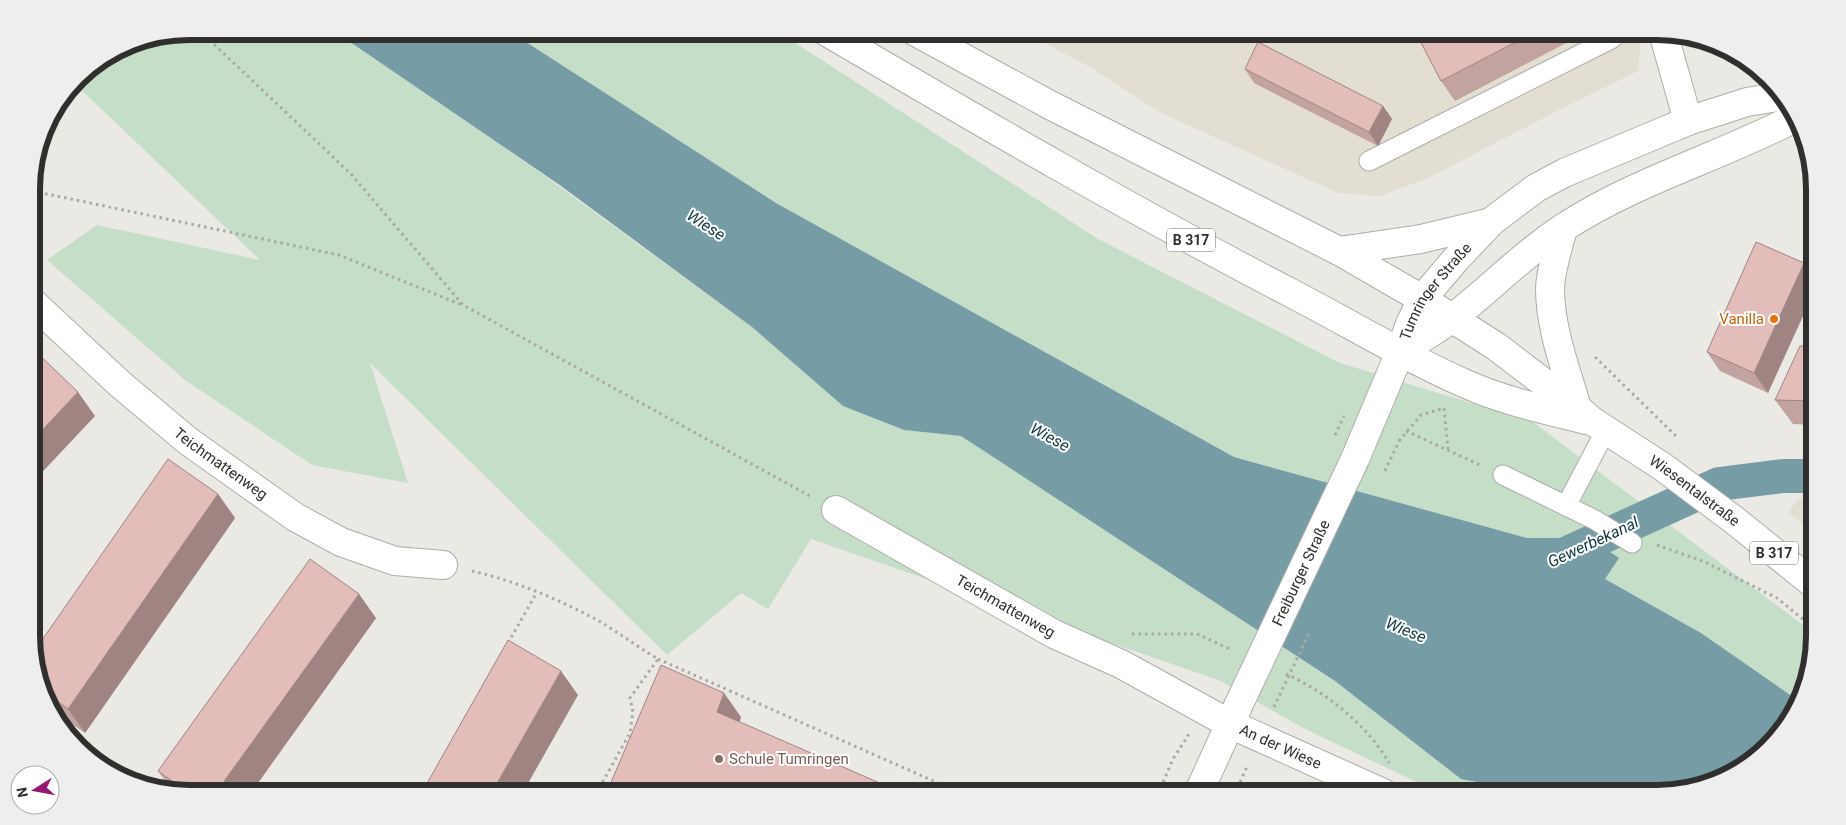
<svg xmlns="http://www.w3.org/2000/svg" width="1846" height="825" font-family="Roboto,sans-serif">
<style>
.built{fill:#e2dfd2}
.green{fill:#c4dec8}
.water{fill:#769da6}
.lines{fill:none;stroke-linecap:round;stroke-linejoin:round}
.canal{stroke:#769da6;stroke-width:34}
.service-casing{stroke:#aeada8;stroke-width:21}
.minor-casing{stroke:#aeada8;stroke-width:30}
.tertiary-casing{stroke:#aeada8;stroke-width:30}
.secondary-casing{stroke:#aeada8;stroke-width:30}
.primary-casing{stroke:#aeada8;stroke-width:30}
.path{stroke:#aaa8a4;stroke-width:3;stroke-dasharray:2.5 4;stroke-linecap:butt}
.service{stroke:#fff;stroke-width:19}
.minor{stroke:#fff;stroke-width:28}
.tertiary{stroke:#fff;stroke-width:28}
.secondary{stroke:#fff;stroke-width:28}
.primary{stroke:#fff;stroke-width:28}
.tertiary-bridge-casing{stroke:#aeada8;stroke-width:30;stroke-linecap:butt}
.path-bridge{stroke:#aaa8a4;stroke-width:3;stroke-dasharray:2.5 4;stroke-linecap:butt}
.tertiary-bridge{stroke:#fff;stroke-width:28}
.wall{fill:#c3a39f}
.shaded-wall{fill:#9f8482}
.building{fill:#e3bdb9;stroke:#9f8482}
.food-dot{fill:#e8710a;stroke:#fff;stroke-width:2}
.education-dot{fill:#8d6e63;stroke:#fff;stroke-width:2}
.labels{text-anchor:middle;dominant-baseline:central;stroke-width:4;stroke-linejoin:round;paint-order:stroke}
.shield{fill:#fff;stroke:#6e6d6c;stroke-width:1}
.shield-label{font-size:14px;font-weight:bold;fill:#302f2d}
.street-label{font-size:15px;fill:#302f2d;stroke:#fff}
.food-label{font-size:15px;fill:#c56008;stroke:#fff;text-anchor:end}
.education-label{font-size:15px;fill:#785e54;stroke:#fff;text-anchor:start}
.water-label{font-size:16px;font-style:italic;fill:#10373e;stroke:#fff}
.rim{fill:none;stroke:#302f2d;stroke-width:6}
</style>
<rect width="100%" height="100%" fill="#ebe9e4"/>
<g class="built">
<path d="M 1021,31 L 1639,31 L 1641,38 L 1638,71 L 1557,111 L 1428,178 L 1380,196 L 1338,193 L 1159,112 L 1090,67 Z"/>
<path d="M 1799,498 L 1814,498 L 1814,534 L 1788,512 Z"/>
</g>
<g class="green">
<path d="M 189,31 L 334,31 L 538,171 L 752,327 L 843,406 L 904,430 L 961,436 L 1335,681 L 1461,779 L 1492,785 L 1510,793 L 1440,793 L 1305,729 L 1221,681 L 811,539 L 768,609 L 741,593 L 667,655 L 370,363 L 408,483 L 312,465 L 185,380 L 47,260 L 97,225 L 260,260 L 75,84 L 85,71 L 129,43 Z"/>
<path d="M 509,31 L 777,31 L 1098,239 L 1340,363 L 1533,422 L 1815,634 L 1803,696 L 1799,701 L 1701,633 L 1605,579 L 1568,538 L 1527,538 L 1234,457 L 776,203 Z"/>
</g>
<path class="water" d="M 334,31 L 509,31 L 776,203 L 1234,457 L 1527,538 L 1568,538 L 1579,531 L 1619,558 L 1605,579 L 1701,633 L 1799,701 L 1753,761 L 1708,785 L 1667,793 L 1510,793 L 1492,785 L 1461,779 L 1335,681 L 961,436 L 904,430 L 843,406 L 752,327 L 561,186 Z"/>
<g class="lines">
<path class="canal" d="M 1552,560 L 1719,484 L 1784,476 L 1814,476"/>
<g class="service-casing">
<g id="service">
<path d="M 1369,161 L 1611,39 L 1621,31"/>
<path d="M 1503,475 L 1595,520 L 1632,543"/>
<path d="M 1566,506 L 1606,430"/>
</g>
</g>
<g class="minor-casing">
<g id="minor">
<path d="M 1663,32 L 1688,121"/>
<path id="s1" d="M 32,302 L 120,384 L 188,441 L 295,517 L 341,542 L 395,561 L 443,565"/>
<path id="s2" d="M 836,510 L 1054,634 L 1121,664 L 1230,724 L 1383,793"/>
</g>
</g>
<g class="tertiary-casing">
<g id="tertiary">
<path d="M 1355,459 L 1400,352"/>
<path d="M 1198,794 L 1239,704"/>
</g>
</g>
<g class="secondary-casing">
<g id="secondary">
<path d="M 1563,228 C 1558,248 1551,268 1550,288 C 1550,329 1566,369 1577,408"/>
<path d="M 1339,251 L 1421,239 L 1491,222"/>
<path id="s3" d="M 1400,352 L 1410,324 L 1422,299 L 1456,259 L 1492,221 L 1536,188 L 1564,173 L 1688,121 L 1747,102 L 1783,96"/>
<path d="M 1400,352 C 1417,341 1435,331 1451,319 C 1489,290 1523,254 1563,228 C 1635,181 1717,158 1793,119"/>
</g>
</g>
<g class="primary-casing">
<g id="primary">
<path d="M 825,31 C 979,121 1133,211 1291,293 C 1349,323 1406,358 1466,384 C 1504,401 1546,410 1586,420"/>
<path id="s4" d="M 914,31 L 1050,105 L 1339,251 L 1422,299 L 1497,347 L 1577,408 L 1592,421 L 1663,467 L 1734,520 L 1815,585"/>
</g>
</g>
<g class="path">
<path d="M 200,31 L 351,174 L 463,305 L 810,496"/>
<path d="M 32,193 L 47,194 L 339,255 L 462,305"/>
<path d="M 1595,357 L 1678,438"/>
<path d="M 1406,431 L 1480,465"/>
<path d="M 1399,441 L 1421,415 L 1444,408 L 1448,449"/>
<path d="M 1657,545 L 1705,562 L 1777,598 L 1815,629"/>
<path d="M 472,571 C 516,581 560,600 599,621 C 619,633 638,647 658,659 L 630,698 L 633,712 L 630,733 L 596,794"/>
<path d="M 1132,634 L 1197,634 L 1232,650"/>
<path d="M 508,643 L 537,592"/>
<path d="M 658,659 L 963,794"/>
<path d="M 1286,674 C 1324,691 1368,725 1389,763"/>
<path d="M 1158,794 L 1173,759 L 1189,734"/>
<path d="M 1235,794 L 1248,764"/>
</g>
<use href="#service" class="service"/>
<use href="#minor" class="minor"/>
<use href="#tertiary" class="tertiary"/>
<use href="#secondary" class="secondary"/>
<use href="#primary" class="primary"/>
<g class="tertiary-bridge-casing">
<g id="tertiary-bridge">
<path id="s5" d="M 1239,704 L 1355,459"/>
</g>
</g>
<g class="path-bridge">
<path d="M 1335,435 L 1344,416"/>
<path d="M 1385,471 L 1399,441"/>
<path d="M 1274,707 L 1309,633"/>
</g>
<use href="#tertiary-bridge" class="tertiary-bridge"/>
</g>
<g class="wall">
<path d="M 1415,31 L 1589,31 L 1455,101 L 1441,81 Z"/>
<path d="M 1695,39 L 1714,43 L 1700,46 Z"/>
<path d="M 1245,69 L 1383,106 L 1392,119 L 1378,146 L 1254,83 Z"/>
<path d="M 1814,277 L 1768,393 L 1720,371 L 1707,352 Z"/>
<path d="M 1814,346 L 1814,425 L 1793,424 L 1775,400 Z"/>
<path d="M 218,494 L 235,518 L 85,733 L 56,713 L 33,657 Z"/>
<path d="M 376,618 L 250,794 L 189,794 L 172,790 L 158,771 Z"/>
</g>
<g class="shaded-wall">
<path d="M 1383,106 L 1392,119 L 1378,146 L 1369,132 Z"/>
<path d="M 1804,263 L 1814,277 L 1814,292 L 1768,393 L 1754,373 Z"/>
<path d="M 78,392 L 95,416 L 32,483 L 32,441 Z"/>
<path d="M 218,494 L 235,518 L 85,733 L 68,709 Z"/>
<path d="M 359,594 L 376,618 L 250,794 L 215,794 Z"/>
<path d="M 561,671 L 578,695 L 522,794 L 491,794 Z"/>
<path d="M 724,693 L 741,717 L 735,737 L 717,712 Z"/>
</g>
<g class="building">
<path d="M 1415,31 L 1537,31 L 1441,81 Z"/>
<path d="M 1258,42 L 1383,106 L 1369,132 L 1245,69 Z"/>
<path d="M 1756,242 L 1804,263 L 1754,373 L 1707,352 Z"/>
<path d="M 1800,346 L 1814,346 L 1814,401 L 1775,400 Z"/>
<path d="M 32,348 L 78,392 L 32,441 Z"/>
<path d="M 168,459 L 218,494 L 68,709 L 49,695 L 33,657 L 33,653 Z"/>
<path d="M 310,559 L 359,594 L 215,794 L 190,794 L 158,771 Z"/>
<path d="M 508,640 L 561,671 L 491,794 L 421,794 Z"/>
<path d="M 661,665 L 724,693 L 717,712 L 898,791 L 897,794 L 606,794 Z"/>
<path d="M 1315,784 L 1333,792 L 1332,794 L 1311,794 Z"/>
</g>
<circle class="food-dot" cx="1774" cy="319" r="5"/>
<circle class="education-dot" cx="719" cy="759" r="5"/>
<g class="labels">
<g class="shield">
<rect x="1167" y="228.5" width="48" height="23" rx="4"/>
<rect x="1750" y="541.5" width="48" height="23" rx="4"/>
</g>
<g class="shield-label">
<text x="1191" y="240">B 317</text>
<text x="1774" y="553">B 317</text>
</g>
<g class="street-label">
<text stroke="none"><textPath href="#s3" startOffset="71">Tumringer Straße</textPath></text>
<text stroke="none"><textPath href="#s1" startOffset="249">Teichmattenweg</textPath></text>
<text stroke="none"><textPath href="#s4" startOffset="908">Wiesentalstraße</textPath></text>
<text stroke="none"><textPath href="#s5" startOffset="145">Freiburger Straße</textPath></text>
<text stroke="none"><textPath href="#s2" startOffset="195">Teichmattenweg</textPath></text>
<text stroke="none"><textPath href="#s2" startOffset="504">An der Wiese</textPath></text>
</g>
<g class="food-label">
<text x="1764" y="319">Vanilla</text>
</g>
<g class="education-label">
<text x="729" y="759">Schule Tumringen</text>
</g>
<g class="water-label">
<text transform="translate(706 225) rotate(33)">Wiese</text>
<text transform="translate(1050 437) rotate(29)">Wiese</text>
<text transform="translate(1593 542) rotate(-25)">Gewerbekanal</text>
<text transform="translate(1406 630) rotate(22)">Wiese</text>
</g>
</g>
<path d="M0 0H1846V825H0ZM189 40H1657A149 149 0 0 1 1806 189V636A149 149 0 0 1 1657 785H189A149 149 0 0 1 40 636V189A149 149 0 0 1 189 40Z" fill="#eee" fill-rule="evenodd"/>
<path class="rim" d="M189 40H1657A149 149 0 0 1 1806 189V636A149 149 0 0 1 1657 785H189A149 149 0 0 1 40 636V189A149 149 0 0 1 189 40Z"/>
<g transform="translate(35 790) rotate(259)"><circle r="24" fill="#ffffff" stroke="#acacab"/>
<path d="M0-4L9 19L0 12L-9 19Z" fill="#931773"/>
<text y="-8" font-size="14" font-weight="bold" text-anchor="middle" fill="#302f2d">N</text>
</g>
</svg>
